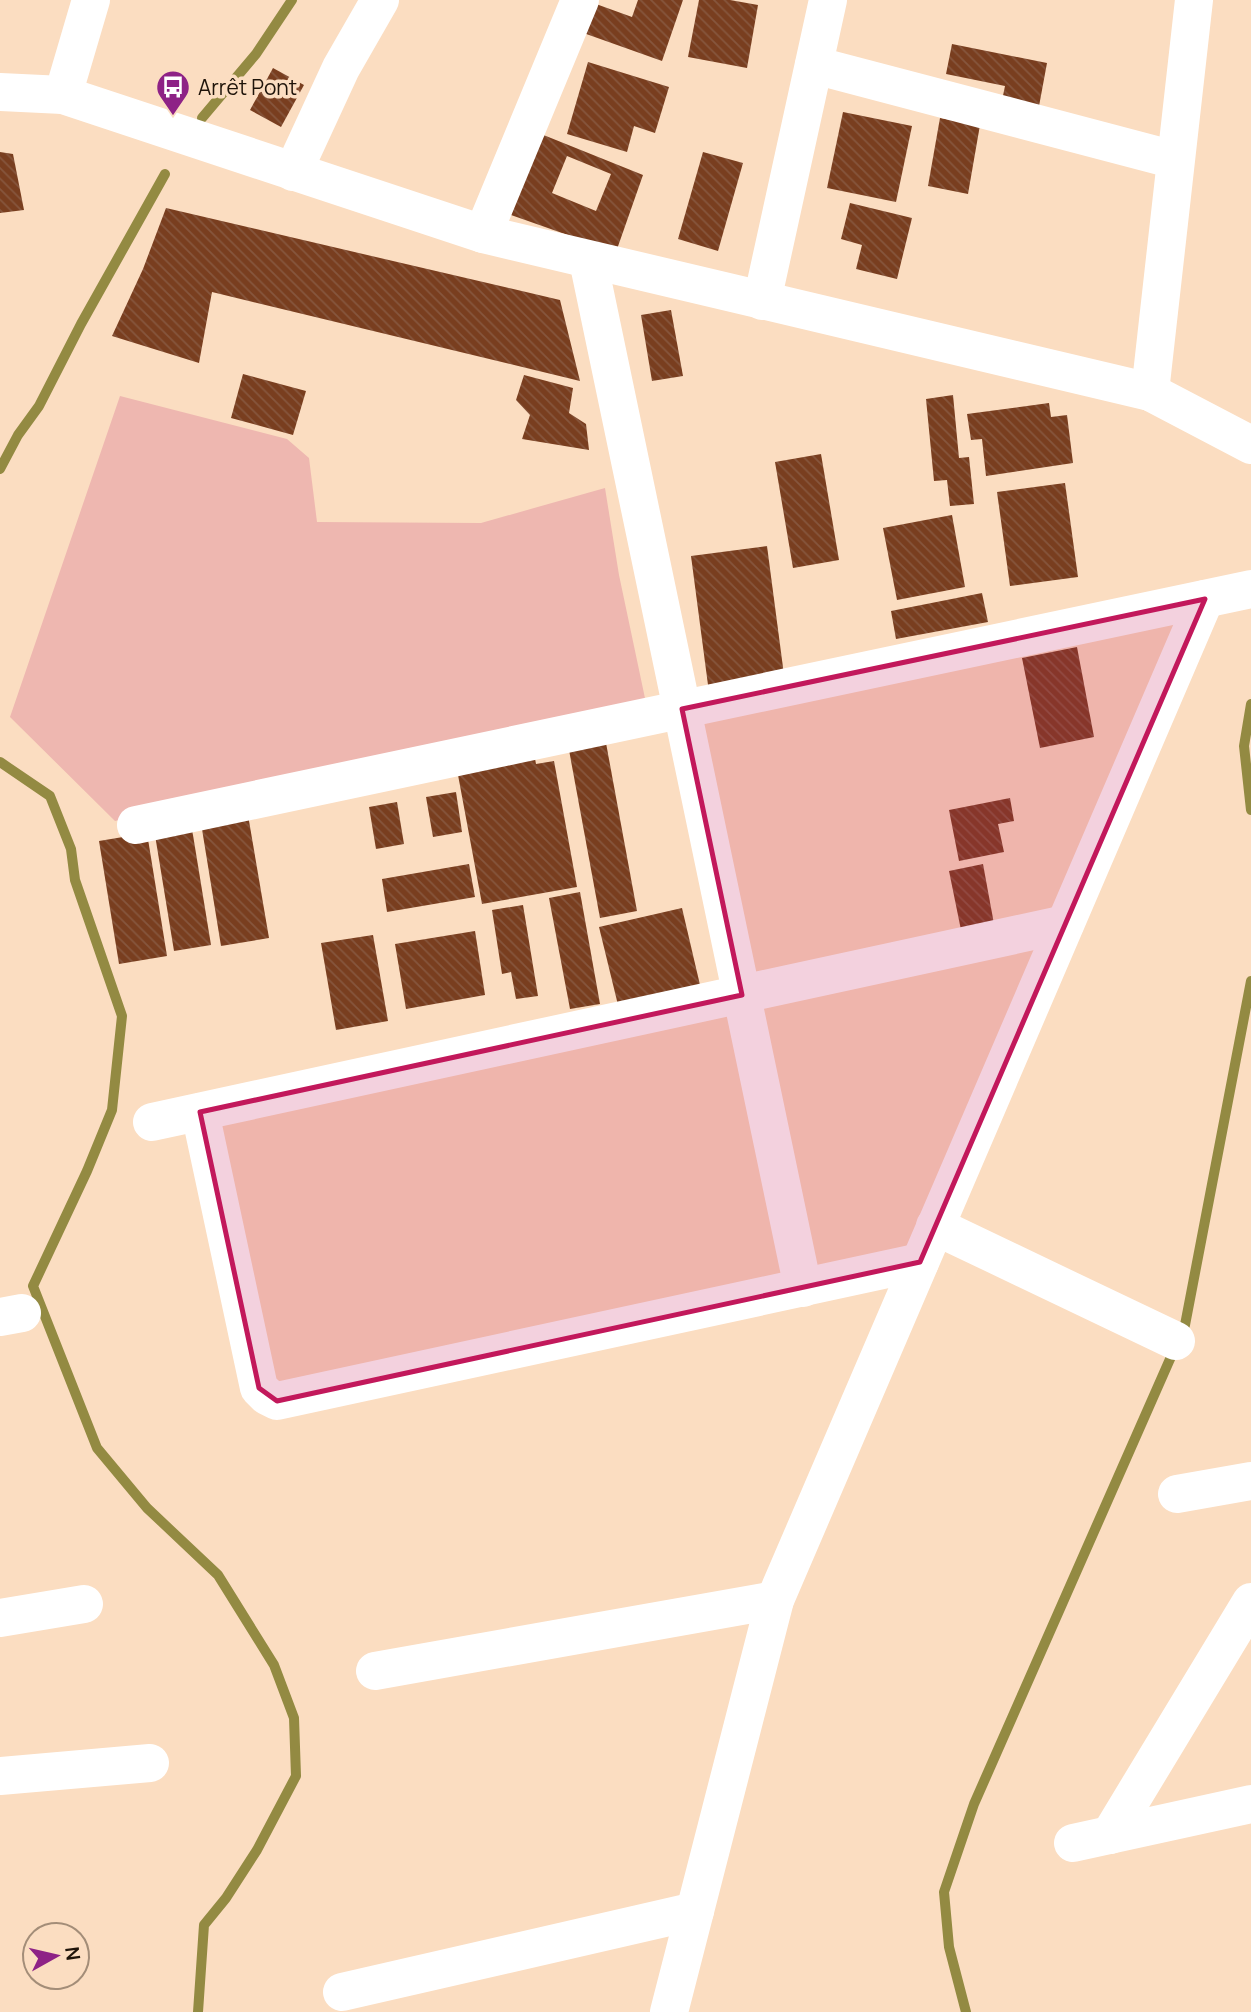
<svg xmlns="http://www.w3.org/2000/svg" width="1251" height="2012" font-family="Manrope,sans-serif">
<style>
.green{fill:#eeb7b0}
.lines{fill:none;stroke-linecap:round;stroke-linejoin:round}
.stream{stroke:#938a42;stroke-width:10}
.building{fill:url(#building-back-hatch);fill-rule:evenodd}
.minor{stroke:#fff;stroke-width:38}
.marked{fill:#c2185b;fill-opacity:0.2;stroke:#c2185b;stroke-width:5;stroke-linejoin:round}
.labels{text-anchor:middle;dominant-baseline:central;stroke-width:7;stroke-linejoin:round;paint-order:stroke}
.poi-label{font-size:21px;fill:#1f140a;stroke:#fbddc1;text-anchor:start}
</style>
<defs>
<pattern id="building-back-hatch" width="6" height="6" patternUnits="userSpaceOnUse" patternTransform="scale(1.75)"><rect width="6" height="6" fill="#793e1f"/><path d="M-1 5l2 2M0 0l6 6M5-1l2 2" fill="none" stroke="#86563d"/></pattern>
</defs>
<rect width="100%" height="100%" fill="#fbddc1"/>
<path class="green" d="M 120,396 L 287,439 L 309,458 L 317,522 L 481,523 L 605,488 L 619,575 L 646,703 L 115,821 L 10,717 Z"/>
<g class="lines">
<g class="stream">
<path d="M 202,118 L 256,54 L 292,0"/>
<path d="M 0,469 L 18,435 L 39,406 L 81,324 L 165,174"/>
<path d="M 1251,704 L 1244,746 L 1251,810"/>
<path d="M 0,762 L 50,796 L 71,849 L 75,880 L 122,1016 L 112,1110 L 87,1171 L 33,1286 L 97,1448 L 147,1508 L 218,1575 L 274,1665 L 294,1718 L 296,1776 L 257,1850 L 226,1898 L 204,1925 L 198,2012"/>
<path d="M 966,2012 L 949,1947 L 944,1892 L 974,1804 L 1185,1325 L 1251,981"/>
</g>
</g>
<g class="building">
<path d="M 585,0 L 632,17 L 638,0 L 683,0 L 662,61 L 575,30 Z"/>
<path d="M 699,0 L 730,0 L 758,5 L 747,68 L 688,57 Z"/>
<path d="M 952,44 L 1047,63 L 1037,117 L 1000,110 L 1005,86 L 946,74 Z"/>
<path d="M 588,62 L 669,87 L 655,133 L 634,126 L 627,152 L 567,134 Z"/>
<path d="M 273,68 L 304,85 L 281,127 L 250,110 Z"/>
<path d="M 843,112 L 912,126 L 896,202 L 827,188 Z"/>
<path d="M 940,118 L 980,125 L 968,194 L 928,186 Z"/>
<path d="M 541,134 L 643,175 L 616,252 L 511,215 ZM 567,156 L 611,174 L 596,211 L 552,193 Z"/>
<path d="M 0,152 L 13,154 L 24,210 L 0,213 Z"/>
<path d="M 703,152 L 743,163 L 718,251 L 678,239 Z"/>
<path d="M 850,203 L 912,218 L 897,279 L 856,269 L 862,245 L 841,239 Z"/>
<path d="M 166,208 L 560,300 L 580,381 L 212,292 L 199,363 L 112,336 L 143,269 Z"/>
<path d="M 671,310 L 683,376 L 652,381 L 641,315 Z"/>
<path d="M 243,374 L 306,391 L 293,435 L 231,418 Z"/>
<path d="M 524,375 L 573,388 L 569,413 L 586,424 L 589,450 L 522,439 L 530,415 L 516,400 Z"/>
<path d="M 953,395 L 959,458 L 969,457 L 974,504 L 950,506 L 947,480 L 934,481 L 926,399 Z"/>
<path d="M 1049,403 L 1051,417 L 1067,415 L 1073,463 L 986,476 L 982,439 L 971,440 L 967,414 Z"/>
<path d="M 821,454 L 839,560 L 793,568 L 775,462 Z"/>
<path d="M 1065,483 L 1078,577 L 1010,586 L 997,492 Z"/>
<path d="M 952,515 L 965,587 L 897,600 L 883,528 Z"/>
<path d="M 767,546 L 784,675 L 708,685 L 691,556 Z"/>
<path d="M 982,593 L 988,622 L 896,639 L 891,611 Z"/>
<path d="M 1077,647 L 1094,737 L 1040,748 L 1022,658 Z"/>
<path d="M 606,743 L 637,911 L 600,918 L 569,750 Z"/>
<path d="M 534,753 L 536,764 L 554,761 L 577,887 L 482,904 L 458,775 Z"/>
<path d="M 456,792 L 462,832 L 433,837 L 426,797 Z"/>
<path d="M 1010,798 L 1014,821 L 998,824 L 1004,852 L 959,861 L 949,810 Z"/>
<path d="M 397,802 L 404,844 L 376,849 L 369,807 Z"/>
<path d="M 248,815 L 269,938 L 221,946 L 201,823 Z"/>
<path d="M 192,829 L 211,945 L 174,951 L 155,835 Z"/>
<path d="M 147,833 L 167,956 L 119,964 L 99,841 Z"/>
<path d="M 469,864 L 475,897 L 387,912 L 382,879 Z"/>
<path d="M 983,864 L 994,924 L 961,930 L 949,871 Z"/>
<path d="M 580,892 L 600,1004 L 570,1009 L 549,898 Z"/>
<path d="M 523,905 L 538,996 L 516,999 L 511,972 L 502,974 L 492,910 Z"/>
<path d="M 682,908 L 700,985 L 618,1005 L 599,927 Z"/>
<path d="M 475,931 L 485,995 L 406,1009 L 395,944 Z"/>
<path d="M 373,935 L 388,1021 L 336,1030 L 321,943 Z"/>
</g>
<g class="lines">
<g class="minor">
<path d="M 814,65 L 1175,160"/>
<path d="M 0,92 L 63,95 L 483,234 L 1150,392 L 1251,445"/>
<path d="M 63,95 L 91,0"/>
<path d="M 293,172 L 341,68 L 380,0"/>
<path d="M 483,234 L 580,0"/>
<path d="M 588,260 L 803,1288"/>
<path d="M 762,301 L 828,0"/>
<path d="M 1150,392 L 1194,0"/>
<path d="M 136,825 L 1251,589"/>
<path d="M 200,1112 L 259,1388 L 267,1396 L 277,1401 L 920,1262"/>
<path d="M 152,1122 L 1065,924"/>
<path d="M 935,1226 L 1176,1341"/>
<path d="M 0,1317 L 22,1313"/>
<path d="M 1177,1494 L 1251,1481"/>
<path d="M 0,1618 L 84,1604"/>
<path d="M 375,1671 L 775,1600"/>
<path d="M 0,1776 L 150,1763"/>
<path d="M 1110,1835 L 1251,1602"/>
<path d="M 1073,1843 L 1251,1804"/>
<path d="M 342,1992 L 695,1911"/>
<path d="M 669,2012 L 775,1600 L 1205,599"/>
</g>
</g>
<path class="marked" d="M 1205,599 L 920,1262 L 277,1401 L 259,1388 L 200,1112 L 742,995 L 682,709 Z"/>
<defs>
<g id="bus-pin" transform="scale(1.75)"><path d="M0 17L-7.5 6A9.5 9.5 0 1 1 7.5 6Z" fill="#8e2286" stroke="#fbddc1"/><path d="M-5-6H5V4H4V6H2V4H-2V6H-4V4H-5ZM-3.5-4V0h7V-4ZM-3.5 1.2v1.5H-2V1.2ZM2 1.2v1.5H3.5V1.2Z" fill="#fff"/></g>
</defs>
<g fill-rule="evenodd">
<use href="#bus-pin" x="173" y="87"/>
</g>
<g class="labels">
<g class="poi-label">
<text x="198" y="87">Arrêt Pont</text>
</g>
</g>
<g transform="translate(56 1956) rotate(82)"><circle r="33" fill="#fbddc1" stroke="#a38d78" stroke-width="2"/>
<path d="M0-5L12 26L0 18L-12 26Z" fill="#8e2286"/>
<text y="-10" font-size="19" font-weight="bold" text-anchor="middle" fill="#1f140a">N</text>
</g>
</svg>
